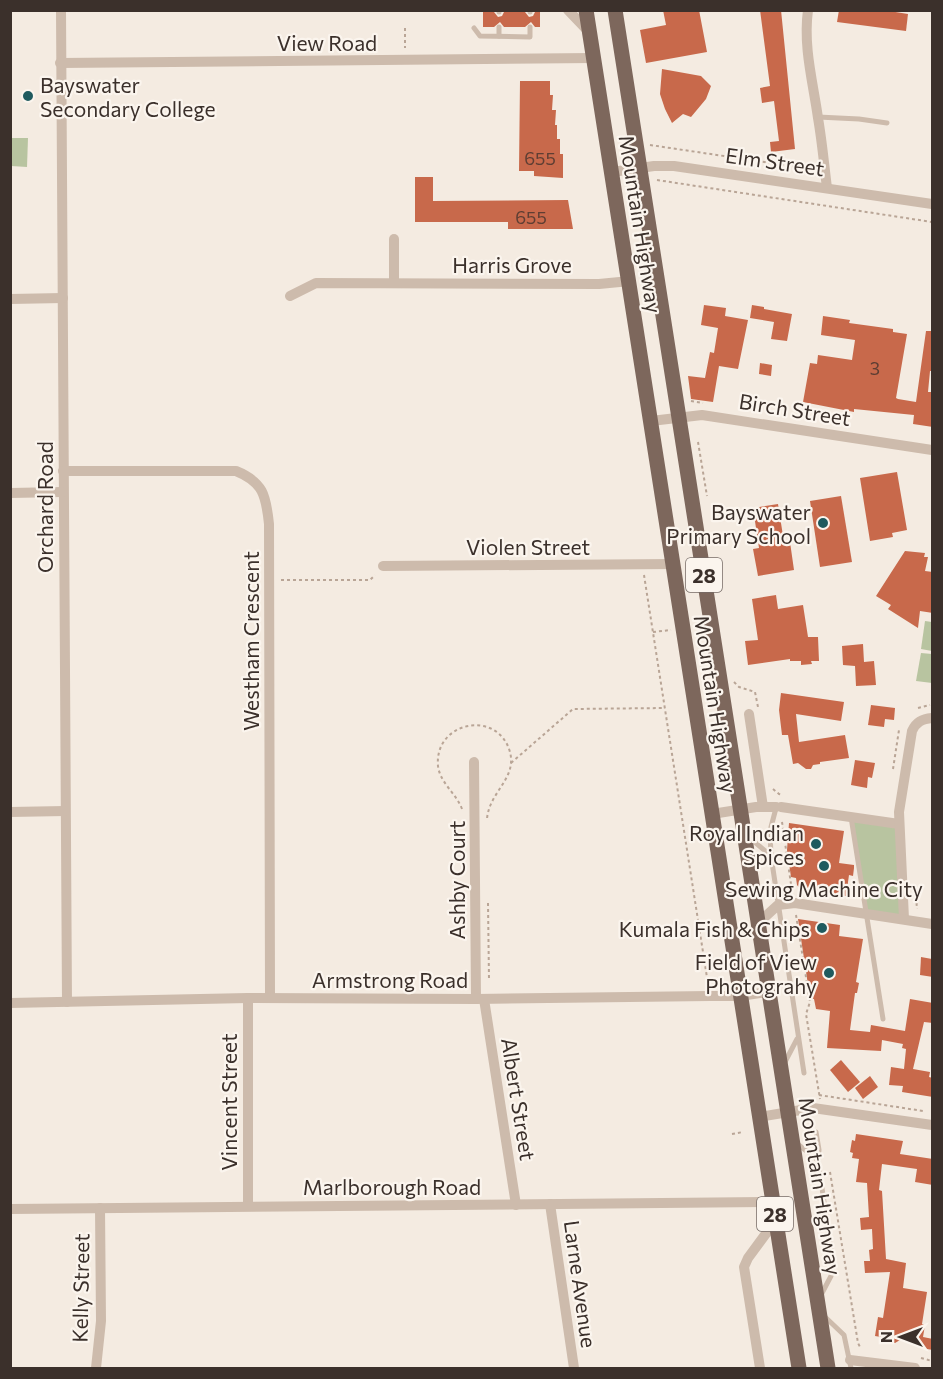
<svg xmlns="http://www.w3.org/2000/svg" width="943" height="1379" font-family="Commissioner,sans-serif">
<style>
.green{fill:#b8c4a0}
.building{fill:#c8694b}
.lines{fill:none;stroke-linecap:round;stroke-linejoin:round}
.path{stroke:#b9a596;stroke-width:2;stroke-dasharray:3 3;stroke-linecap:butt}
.lane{stroke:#cdbbac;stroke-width:5}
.street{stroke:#cdbbac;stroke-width:10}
.primary{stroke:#7d675c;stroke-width:15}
.poi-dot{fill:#1f5a5e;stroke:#fbf5ee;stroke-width:2}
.labels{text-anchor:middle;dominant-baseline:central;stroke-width:4.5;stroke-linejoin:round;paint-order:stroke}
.number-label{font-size:18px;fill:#5e3e33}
.shield{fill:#fbf5ee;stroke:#756b66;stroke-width:1.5}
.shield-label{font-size:20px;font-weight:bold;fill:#3b302b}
.street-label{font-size:21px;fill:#3b302b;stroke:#fbf5ee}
.poi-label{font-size:21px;fill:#3b302b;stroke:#fbf5ee;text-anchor:end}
</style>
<rect width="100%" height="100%" fill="#f4ebe1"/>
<g class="green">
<path d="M 11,138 L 28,138 L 27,167 L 11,166 Z"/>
<path d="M 925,621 L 932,622 L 932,651 L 921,649 Z"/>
<path d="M 921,653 L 932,654 L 932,683 L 916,681 Z"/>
<path d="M 851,817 L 899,824 L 904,919 L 867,914 Z"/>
</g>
<g class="building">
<path d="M 663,10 L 699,10 L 707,52 L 646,63 L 640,30 L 666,25 Z"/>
<path d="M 760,10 L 781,10 L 795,149 L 771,152 L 770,142 L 779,141 L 774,101 L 762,103 L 760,88 L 770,86 Z"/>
<path d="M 839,10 L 883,10 L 908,14 L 906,31 L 837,22 Z"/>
<path d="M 483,12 L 494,12 L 498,17 L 502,16 L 504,12 L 525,12 L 529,17 L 533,16 L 535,12 L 540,12 L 540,27 L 535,27 L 531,22 L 525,27 L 504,27 L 500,22 L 494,27 L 483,27 Z"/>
<path d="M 662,69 L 701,76 L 711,86 L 706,99 L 691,117 L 683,114 L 672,123 L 665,109 L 660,94 Z"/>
<path d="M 520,81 L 550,81 L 550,95 L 553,95 L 552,110 L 556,110 L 555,125 L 557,125 L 557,139 L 560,139 L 560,154 L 563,154 L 563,178 L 534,176 L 534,171 L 519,171 Z"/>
<path d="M 415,177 L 433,177 L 433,201 L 568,200 L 573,229 L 508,229 L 508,222 L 415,222 Z"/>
<path d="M 704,305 L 726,308 L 725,316 L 748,320 L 738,369 L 719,366 L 713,402 L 691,399 L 688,376 L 705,378 L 710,352 L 714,353 L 718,328 L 701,325 Z"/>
<path d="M 752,305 L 764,307 L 764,309 L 792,314 L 787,341 L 771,339 L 774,322 L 750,318 Z"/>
<path d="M 823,316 L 850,320 L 849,323 L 893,329 L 893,332 L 907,334 L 896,398 L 898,399 L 916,402 L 926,331 L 933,331 L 933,371 L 930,371 L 928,392 L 933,392 L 933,427 L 913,424 L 914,415 L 854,409 L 854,412 L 803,402 L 810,363 L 817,364 L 818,355 L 852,360 L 855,340 L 821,335 Z"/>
<path d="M 760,363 L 772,365 L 771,376 L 759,374 Z"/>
<path d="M 897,472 L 907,530 L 892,533 L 893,537 L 870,541 L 860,478 Z"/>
<path d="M 841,496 L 852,562 L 820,567 L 810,501 Z"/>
<path d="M 778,504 L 784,542 L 790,542 L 794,570 L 758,576 L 753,549 L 759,548 L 753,508 Z"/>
<path d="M 905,551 L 925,553 L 924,557 L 928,557 L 925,571 L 933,572 L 933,613 L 920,611 L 918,628 L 888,609 L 891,605 L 876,596 Z"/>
<path d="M 776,595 L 778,609 L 803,605 L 808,637 L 818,637 L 819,661 L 811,661 L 812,664 L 801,665 L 801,661 L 790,661 L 790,659 L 748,665 L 745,641 L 758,640 L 752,599 Z"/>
<path d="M 863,644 L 864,662 L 874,661 L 876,685 L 856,686 L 855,666 L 843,665 L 842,646 Z"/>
<path d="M 781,693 L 844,702 L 841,721 L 796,714 L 799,742 L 845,735 L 849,758 L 820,762 L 820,764 L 813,765 L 811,769 L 806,769 L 798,763 L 793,764 L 788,735 L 782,735 L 779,710 Z"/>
<path d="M 871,705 L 895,708 L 894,720 L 885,719 L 884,727 L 868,725 Z"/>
<path d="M 855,760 L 875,763 L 872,778 L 868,777 L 867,788 L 851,785 Z"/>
<path d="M 789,823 L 844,831 L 839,863 L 854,865 L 854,868 L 853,876 L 849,875 L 846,896 L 801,890 L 797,885 L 796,878 L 791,877 L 787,850 Z"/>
<path d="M 798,919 L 840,925 L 839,936 L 863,939 L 856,982 L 859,983 L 857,993 L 855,993 L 850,1030 L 870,1032 L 871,1025 L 905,1031 L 910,999 L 933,1003 L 933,1023 L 924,1022 L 913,1069 L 930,1072 L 929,1077 L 933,1078 L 933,1097 L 902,1092 L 903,1086 L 889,1085 L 891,1067 L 904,1069 L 906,1049 L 902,1048 L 903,1044 L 882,1040 L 881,1051 L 827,1048 L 830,1011 L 816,1009 L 814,999 L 810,998 Z"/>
<path d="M 921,957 L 932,959 L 933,977 L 920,975 Z"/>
<path d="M 841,1060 L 860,1082 L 848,1092 L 830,1070 Z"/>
<path d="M 870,1076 L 878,1087 L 863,1099 L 855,1088 Z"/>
<path d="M 856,1134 L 903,1141 L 900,1154 L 933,1159 L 933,1185 L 915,1182 L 917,1169 L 882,1164 L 879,1190 L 882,1191 L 886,1259 L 906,1263 L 903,1288 L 927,1292 L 922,1324 L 925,1325 L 923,1337 L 933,1339 L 933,1350 L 921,1348 L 922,1344 L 900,1340 L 895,1343 L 890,1342 L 887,1338 L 875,1336 L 878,1317 L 883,1318 L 890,1272 L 865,1273 L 864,1261 L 870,1261 L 869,1250 L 873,1249 L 872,1229 L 861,1230 L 860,1218 L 869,1217 L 867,1183 L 856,1182 L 859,1159 L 852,1158 L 853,1153 L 850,1152 L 852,1140 L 855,1141 Z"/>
</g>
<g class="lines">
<g class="path">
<path d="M 405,28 L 405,48"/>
<path d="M 650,145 L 811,169"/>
<path d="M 657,180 L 932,222"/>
<path d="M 691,401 L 703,403"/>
<path d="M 698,442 L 707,496"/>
<path d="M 644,575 L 708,984"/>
<path d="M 281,580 L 370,580 L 375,575"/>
<path d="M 653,632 L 671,630"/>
<path d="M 734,682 L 739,687 L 755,692 L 758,707"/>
<path d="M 918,708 L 930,705"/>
<path d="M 511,763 L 573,709 L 665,708"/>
<path d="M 893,769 L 899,730"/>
<path d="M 773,789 L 779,794 L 783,795"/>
<path d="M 462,809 C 456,793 440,783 438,766 C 434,721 498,709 510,752 C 517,779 489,792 487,819"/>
<path d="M 782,822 L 792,891"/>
<path d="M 915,885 L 917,909"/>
<path d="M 488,903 L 489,980"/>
<path d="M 796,915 L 810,1002 L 806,1014 L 820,1099"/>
<path d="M 819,1095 L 923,1111"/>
<path d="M 732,1134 L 743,1132"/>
<path d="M 830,1172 L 858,1343 L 861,1349"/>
<path d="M 921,1358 L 932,1361"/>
</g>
<g class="lane">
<path d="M 499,10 L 499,12"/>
<path d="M 530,12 L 530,10"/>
<path d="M 474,28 L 480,36 L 530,37 L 530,27"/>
<path d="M 499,36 L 499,27"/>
<path d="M 818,117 L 859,119 L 887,123"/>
<path d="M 776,808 L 770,831 L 771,856 L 804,1073"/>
<path d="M 851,817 L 883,1019"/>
<path d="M 749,837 L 771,856"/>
<path d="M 785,1062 L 797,1039"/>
<path d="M 816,1132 L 819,1150 L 818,1160 L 833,1265 L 831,1276 L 821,1295"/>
<path d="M 795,1142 L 818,1160"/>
<path d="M 823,1315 L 844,1335 L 851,1368"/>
</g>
<g class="street">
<path d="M 61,10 L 67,1002"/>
<path d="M 568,10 L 589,32"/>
<path d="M 808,10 C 803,47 813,82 818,118 C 822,141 824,164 827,188"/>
<path d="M 60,63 L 594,58"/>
<path d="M 612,172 L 654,166 L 674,166 L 932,204"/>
<path d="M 394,239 L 394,283"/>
<path d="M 290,296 L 316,283 L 599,284 L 630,281"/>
<path d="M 10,299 L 63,298"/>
<path d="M 651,421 L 702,415 L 932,450"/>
<path d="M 63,471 L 236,471 C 263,482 266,495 269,524 L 270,998"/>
<path d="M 10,493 L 63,492"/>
<path d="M 383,566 L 673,564"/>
<path d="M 749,714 L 763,807"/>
<path d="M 474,762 L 476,999"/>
<path d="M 781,807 L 899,824"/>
<path d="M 10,812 L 65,811"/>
<path d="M 712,814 L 756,807 L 776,807"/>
<path d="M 904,919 L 899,812 L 912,731 C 916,722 922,719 932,718"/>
<path d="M 758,923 L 778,905 L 795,903 L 932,924"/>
<path d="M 484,999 L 516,1205"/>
<path d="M 10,1003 L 248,998 L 476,999 L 710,996 L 740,996 L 768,992"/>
<path d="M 759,1117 L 813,1108 L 932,1125"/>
<path d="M 550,1204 L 574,1368"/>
<path d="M 248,1206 L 248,998"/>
<path d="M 10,1209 L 773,1202"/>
<path d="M 850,1360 L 915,1368"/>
<path d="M 96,1368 L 101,1321 L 100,1208"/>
<path d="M 760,1368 L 744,1267 L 748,1258 L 776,1220"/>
</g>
<g class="primary">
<path d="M 586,10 L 799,1368"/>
<path d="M 615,10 L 828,1368"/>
</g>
</g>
<g class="poi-dot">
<circle cx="28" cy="96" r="6"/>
<circle cx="823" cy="523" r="6"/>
<circle cx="816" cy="844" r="6"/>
<circle cx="824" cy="866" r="6"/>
<circle cx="822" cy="928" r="6"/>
<circle cx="829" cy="973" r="6"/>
</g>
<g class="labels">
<g class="number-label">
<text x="540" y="158">655</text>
<text x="531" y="217">655</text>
<text x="875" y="368">3</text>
</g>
<g class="shield">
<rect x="686" y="558" width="36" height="34" rx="4.5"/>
<rect x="757" y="1197" width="36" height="34" rx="4.5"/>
</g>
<g class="shield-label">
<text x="704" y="575">28</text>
<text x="775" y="1214">28</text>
</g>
<g class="street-label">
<text x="327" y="42">View Road</text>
<text transform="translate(775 161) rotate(8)">Elm Street</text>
<text transform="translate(641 224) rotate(81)">Mountain Highway</text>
<text x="512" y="264">Harris Grove</text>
<text transform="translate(795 409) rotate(9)">Birch Street</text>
<text transform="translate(44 507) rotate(-90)">Orchard Road</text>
<text x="528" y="546">Violen Street</text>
<text transform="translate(250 641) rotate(-90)">Westham Crescent</text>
<text transform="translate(716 704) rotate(81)">Mountain Highway</text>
<text transform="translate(456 880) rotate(-90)">Ashby Court</text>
<text x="390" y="979">Armstrong Road</text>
<text transform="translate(519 1099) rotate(81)">Albert Street</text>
<text transform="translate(228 1102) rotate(-90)">Vincent Street</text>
<text x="392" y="1186">Marlborough Road</text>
<text transform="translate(821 1186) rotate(81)">Mountain Highway</text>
<text transform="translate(581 1284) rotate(82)">Larne Avenue</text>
<text transform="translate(80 1288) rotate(-89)">Kelly Street</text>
</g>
<g class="poi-label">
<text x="40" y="84" text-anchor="start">Bayswater<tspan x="40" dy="24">Secondary College</tspan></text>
<text x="811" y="511">Bayswater<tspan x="811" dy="24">Primary School</tspan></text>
<text x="804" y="832">Royal Indian<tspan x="804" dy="24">Spices</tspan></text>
<text x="824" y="888" text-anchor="middle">Sewing Machine City</text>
<text x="810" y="928">Kumala Fish &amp; Chips</text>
<text x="817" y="961">Field of View<tspan x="817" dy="24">Photograhy</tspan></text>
</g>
</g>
<rect width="943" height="1379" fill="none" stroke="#3b302b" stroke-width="24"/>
<g transform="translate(901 1337) rotate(270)" stroke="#fbf5ee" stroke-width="4.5" paint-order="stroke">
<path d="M0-4.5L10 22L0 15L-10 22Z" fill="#3b302b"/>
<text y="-9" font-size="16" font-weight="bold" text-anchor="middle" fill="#3b302b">N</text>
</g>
</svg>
